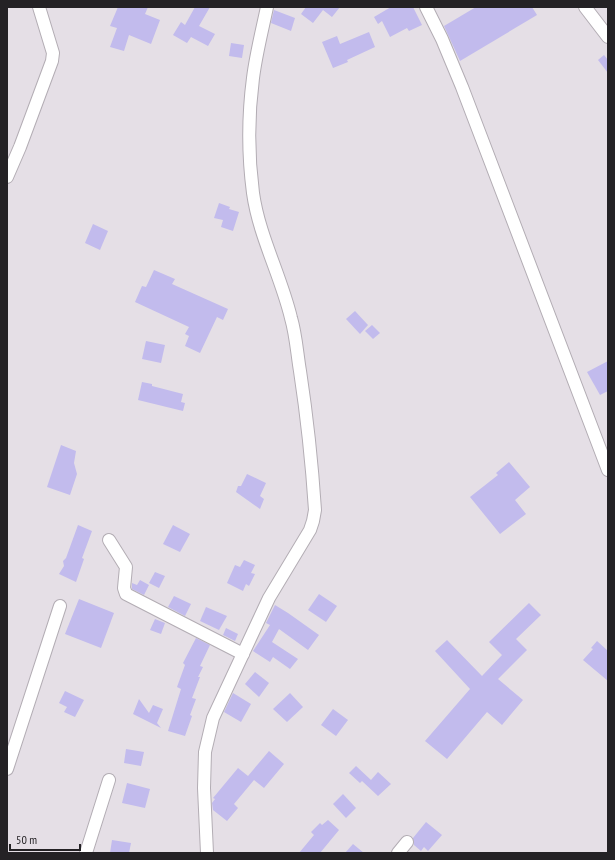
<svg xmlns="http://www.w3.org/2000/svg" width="615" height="860" font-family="'PT Sans Narrow',sans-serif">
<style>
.building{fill:#c2bbed}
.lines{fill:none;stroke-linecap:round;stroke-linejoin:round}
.minor-casing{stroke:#b3adb4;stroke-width:14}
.minor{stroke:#fff;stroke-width:12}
</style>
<rect width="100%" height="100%" fill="#e5dfe6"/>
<g class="building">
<path d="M 118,7 L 148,7 L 145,14 L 160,20 L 151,44 L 129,35 L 124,51 L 110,47 L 117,28 L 110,26 Z"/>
<path d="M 195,7 L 210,7 L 199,26 L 215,34 L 208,46 L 191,37 L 187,43 L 173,35 L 181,22 L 185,25 Z"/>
<path d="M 306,7 L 340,7 L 332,17 L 323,10 L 313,23 L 301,14 Z"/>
<path d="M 391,7 L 413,7 L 422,25 L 409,31 L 407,28 L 390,37 L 382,21 L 378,24 L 374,17 Z"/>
<path d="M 476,7 L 532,7 L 537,15 L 460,61 L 444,26 Z"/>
<path d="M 274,10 L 295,18 L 291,31 L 271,23 Z"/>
<path d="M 369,32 L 375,47 L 347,60 L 348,62 L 333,68 L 322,42 L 337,36 L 340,44 Z"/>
<path d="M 231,43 L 244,45 L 242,58 L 229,56 Z"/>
<path d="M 604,55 L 608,60 L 608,73 L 598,60 Z"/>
<path d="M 219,203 L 230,207 L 229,209 L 239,212 L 233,231 L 221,227 L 223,220 L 214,218 Z"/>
<path d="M 93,224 L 108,231 L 100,250 L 85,243 Z"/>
<path d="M 154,270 L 175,279 L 172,284 L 228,309 L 223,320 L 217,317 L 200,353 L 185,346 L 189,336 L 185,334 L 189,327 L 135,302 L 142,286 L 146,287 Z"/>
<path d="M 355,311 L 368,325 L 360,334 L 346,319 Z"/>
<path d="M 372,325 L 380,333 L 373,339 L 365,331 Z"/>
<path d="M 146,341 L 165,345 L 161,363 L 142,359 Z"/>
<path d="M 608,361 L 608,391 L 600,395 L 587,372 Z"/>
<path d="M 142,382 L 152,384 L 152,386 L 183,394 L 181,402 L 185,403 L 183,411 L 138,400 Z"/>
<path d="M 61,445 L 76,451 L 74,463 L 77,474 L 70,495 L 47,487 Z"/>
<path d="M 509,462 L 530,487 L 515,500 L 526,514 L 500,534 L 470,497 L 498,475 L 496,473 Z"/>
<path d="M 247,474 L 266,483 L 260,496 L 264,499 L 260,509 L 236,492 L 238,486 L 241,486 Z"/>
<path d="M 78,525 L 92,531 L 82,558 L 84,559 L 76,582 L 59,574 L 64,566 L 63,561 L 66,558 Z"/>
<path d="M 173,525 L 190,534 L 180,552 L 163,544 Z"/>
<path d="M 244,560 L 255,565 L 251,573 L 255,574 L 249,586 L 246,584 L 243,591 L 227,583 L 235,565 L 240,567 Z"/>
<path d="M 155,572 L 165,576 L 159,588 L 149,583 Z"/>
<path d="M 140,580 L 149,585 L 144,595 L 132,589 L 132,583 L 137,585 Z"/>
<path d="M 319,594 L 337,606 L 326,622 L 308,610 Z"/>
<path d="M 174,596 L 191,604 L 185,616 L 168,607 Z"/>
<path d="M 79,599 L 114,613 L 101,648 L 65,634 Z"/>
<path d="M 529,603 L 541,615 L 516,639 L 527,650 L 498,679 L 523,700 L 502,725 L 487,712 L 447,759 L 425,741 L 470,689 L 435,651 L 447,640 L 482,676 L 502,655 L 489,642 Z"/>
<path d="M 275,605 L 288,613 L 319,635 L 308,650 L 279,629 L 272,642 L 298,659 L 290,669 L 273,657 L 270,662 L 253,651 L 270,625 L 266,623 Z"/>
<path d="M 206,607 L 227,616 L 219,630 L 200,621 Z"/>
<path d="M 155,619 L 165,623 L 161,634 L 150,630 Z"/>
<path d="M 226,628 L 238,634 L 235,641 L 223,635 Z"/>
<path d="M 196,638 L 210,645 L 200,666 L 203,667 L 198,677 L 200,677 L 192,698 L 196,699 L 190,715 L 192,716 L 185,736 L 168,731 L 181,689 L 177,687 L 185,665 L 183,663 Z"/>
<path d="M 597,641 L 608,651 L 608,681 L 583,660 L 593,649 L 591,648 Z"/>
<path d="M 255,672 L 269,683 L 259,697 L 245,684 Z"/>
<path d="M 65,691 L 84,700 L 75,717 L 64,712 L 67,707 L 59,703 Z"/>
<path d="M 233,693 L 251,704 L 241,722 L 224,712 Z"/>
<path d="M 290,693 L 303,707 L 287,722 L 273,709 Z"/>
<path d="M 139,699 L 149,713 L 153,705 L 163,709 L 157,723 L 161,728 L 133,714 Z"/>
<path d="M 333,709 L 348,720 L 336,736 L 321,725 Z"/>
<path d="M 126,749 L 144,752 L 141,766 L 124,763 Z"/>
<path d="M 269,751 L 284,764 L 264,788 L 254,780 L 234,804 L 238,808 L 227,821 L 213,810 L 212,803 L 215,799 L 213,798 L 238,768 L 248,776 Z"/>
<path d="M 356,766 L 371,780 L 378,772 L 391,784 L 378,796 L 362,781 L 360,783 L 349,773 Z"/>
<path d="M 127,783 L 150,789 L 145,808 L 122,803 Z"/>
<path d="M 343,794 L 356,808 L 346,818 L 333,804 Z"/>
<path d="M 328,820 L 339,830 L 320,853 L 299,853 L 314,835 L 311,832 L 320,823 L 322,825 Z"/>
<path d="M 426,822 L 442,835 L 428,851 L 424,847 L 421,851 L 414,845 L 413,838 Z"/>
<path d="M 112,840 L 131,843 L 129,853 L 110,853 Z"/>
<path d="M 353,844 L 364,853 L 345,853 Z"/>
</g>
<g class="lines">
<g class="minor-casing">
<g id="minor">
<path d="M 426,7 L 442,39 L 462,87 L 608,470"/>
<path d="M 585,7 L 608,37"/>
<path d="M 7,177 L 20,147 L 52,61 L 53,53 L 39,7"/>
<path d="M 109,540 L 126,567 L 124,588 L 126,594 L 243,654"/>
<path d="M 7,769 L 60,606"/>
<path d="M 86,853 L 109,780"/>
<path d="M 207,853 L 204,788 L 205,752 L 213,718 L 269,598 L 310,530 L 313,521 L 315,510 C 312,464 307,417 300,371 C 297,353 296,335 291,318 C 281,276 259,236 253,193 C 248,155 248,116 253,78 C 256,54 262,31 267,7"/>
<path d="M 398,853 L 407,842"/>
</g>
</g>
<use href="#minor" class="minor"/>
</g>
<rect width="615" height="860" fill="none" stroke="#242225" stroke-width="16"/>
<path d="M10 844v6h70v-6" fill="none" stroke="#242225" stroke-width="2"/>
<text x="16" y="844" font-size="12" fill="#242225" stroke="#e5dfe6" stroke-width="3" paint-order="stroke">50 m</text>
</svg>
